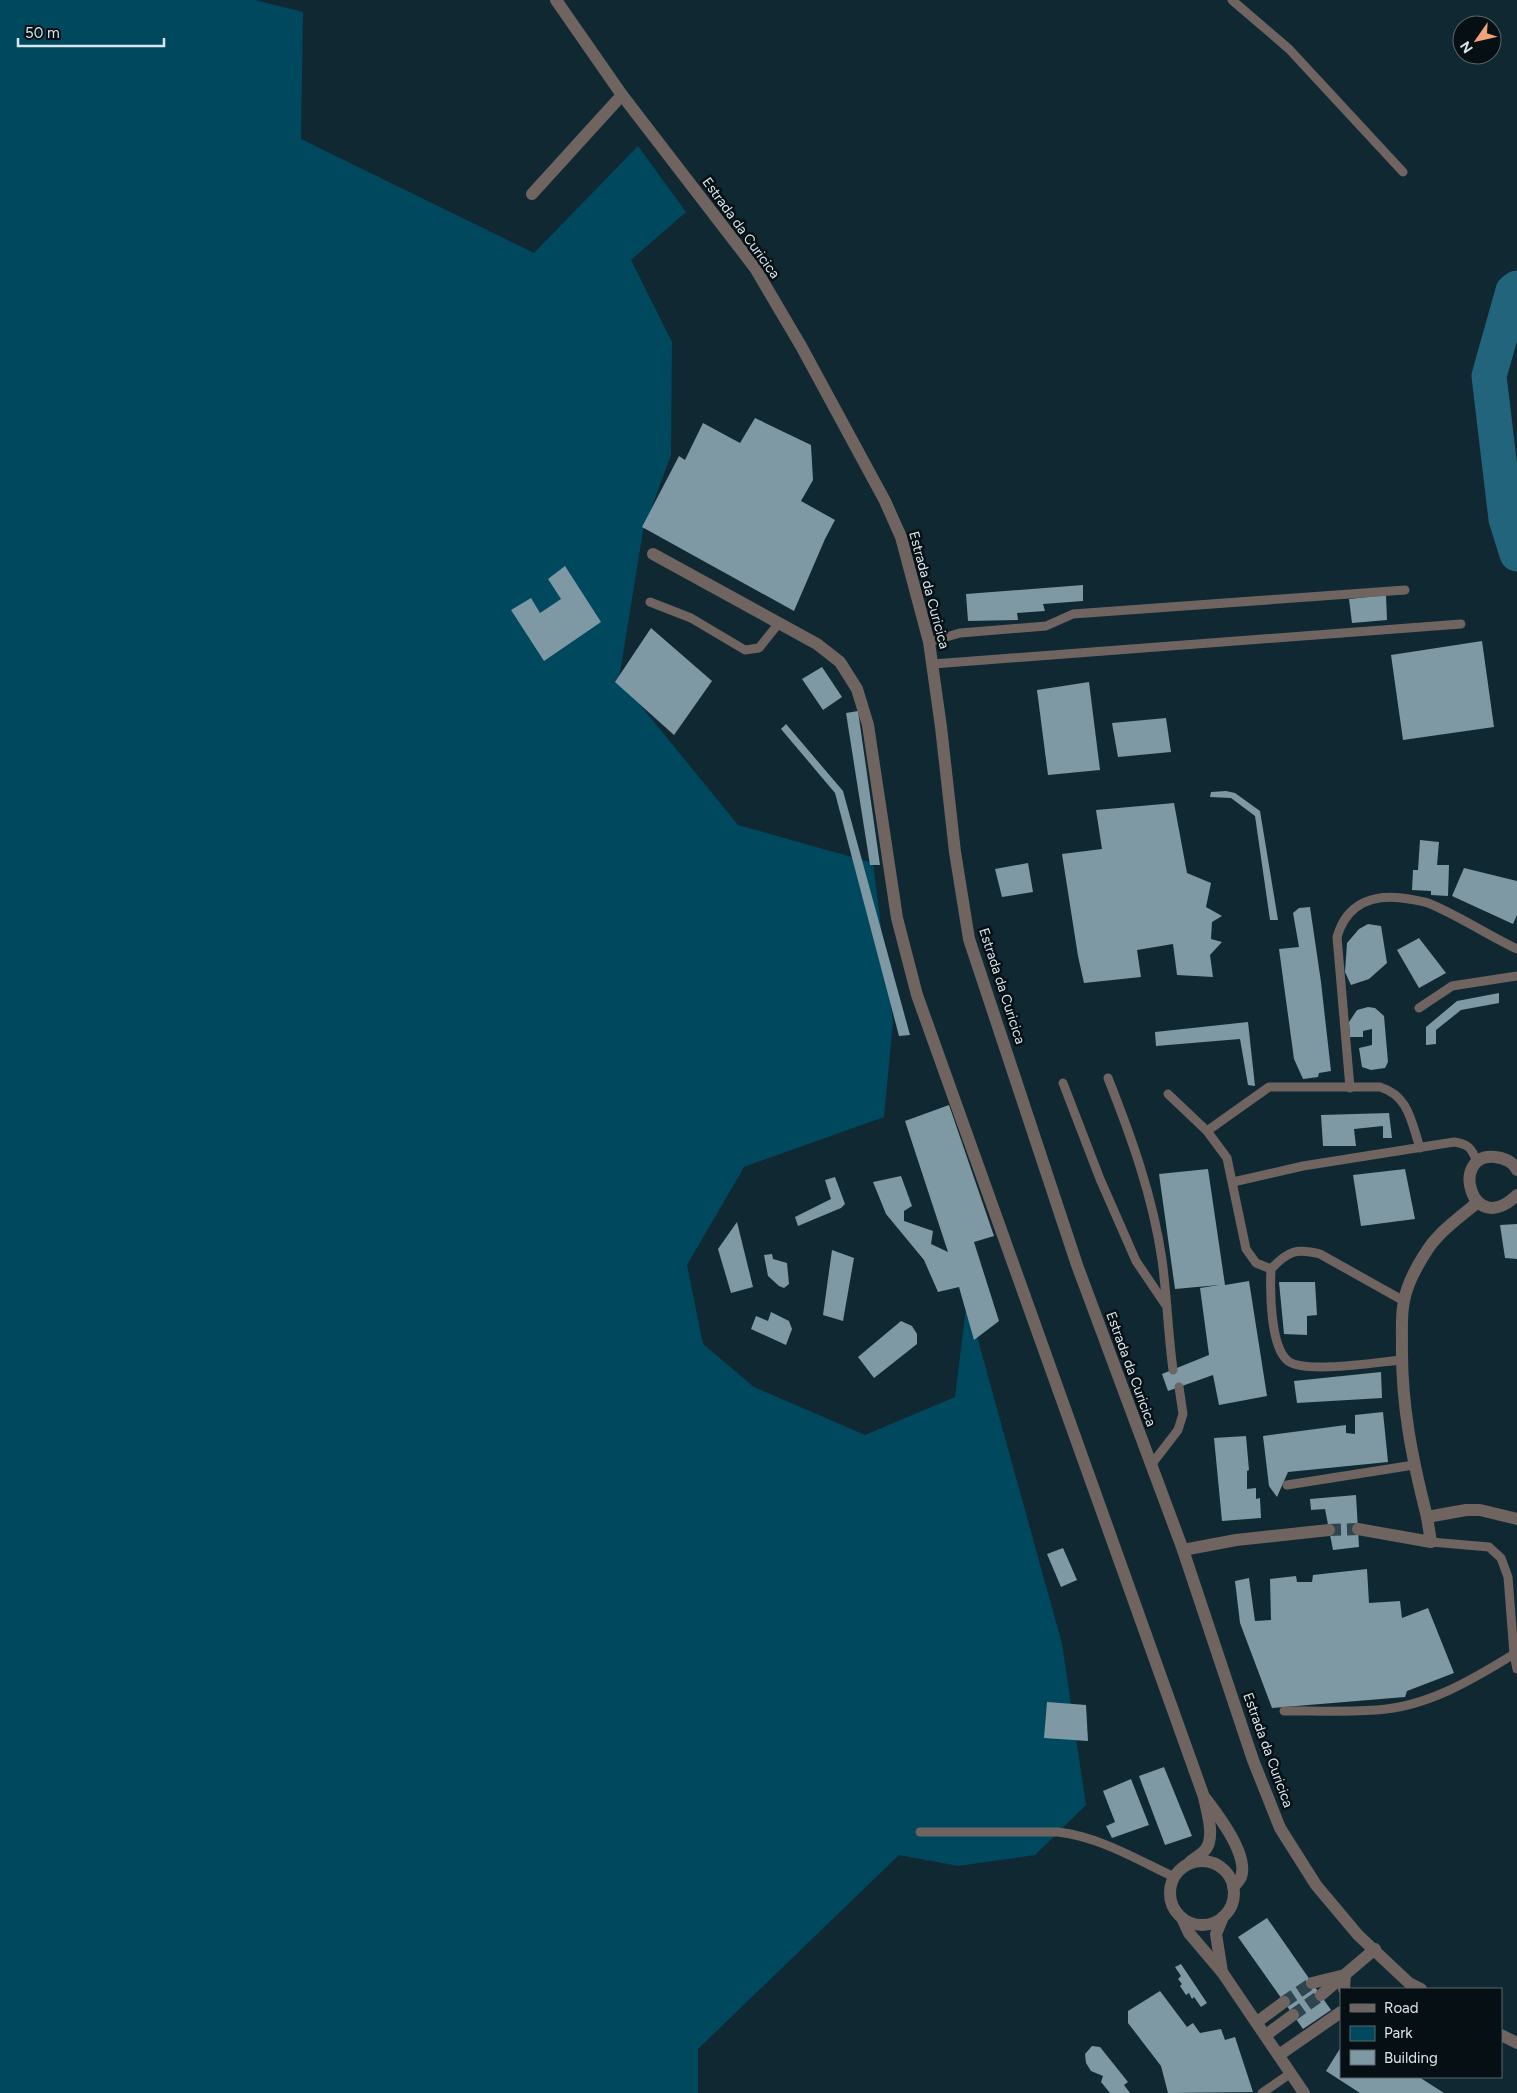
<svg xmlns="http://www.w3.org/2000/svg" width="1517" height="2093" font-family="Figtree,sans-serif">
<style>
.green{fill:#00485d}
.lines{fill:none;stroke-linecap:round;stroke-linejoin:round}
.river{stroke:#21647c;stroke-width:35}
.building{fill:#7e99a4}
.minor-tunnel{stroke:#2e444e;stroke-width:12;stroke-dasharray:12 6;stroke-linecap:butt}
.service{stroke:#6f645f;stroke-width:9}
.minor{stroke:#6f645f;stroke-width:12}
.tertiary{stroke:#6f645f;stroke-width:12}
.labels{text-anchor:middle;dominant-baseline:central;stroke-width:5;stroke-linejoin:round;paint-order:stroke}
.street-label{font-size:14px;fill:#d8e6ec;stroke:#061014}
</style>
<rect width="100%" height="100%" fill="#102832"/>
<path class="green" d="M 0,0 L 255,0 L 303,12 L 301,139 L 534,253 L 638,146 L 686,212 L 631,260 L 672,342 L 671,455 L 643,531 L 619,679 L 738,825 L 873,863 L 893,1022 L 884,1117 L 744,1167 L 687,1265 L 703,1344 L 754,1387 L 865,1435 L 955,1397 L 967,1300 L 1062,1644 L 1086,1805 L 1035,1855 L 958,1866 L 899,1855 L 698,2049 L 698,2093 L 0,2093 Z"/>
<g class="lines">
<path class="river" d="M 1517,288 L 1513,291 L 1489,376 L 1506,519 L 1517,554"/>
</g>
<g class="building">
<path d="M 755,418 L 811,445 L 813,480 L 801,501 L 835,520 L 825,539 L 794,611 L 642,527 L 679,456 L 685,460 L 703,423 L 740,443 Z"/>
<path d="M 565,566 L 601,622 L 544,661 L 511,610 L 531,598 L 540,613 L 561,599 L 548,579 Z"/>
<path d="M 1083,585 L 1083,601 L 1043,604 L 1045,611 L 1017,613 L 1018,620 L 968,621 L 966,594 Z"/>
<path d="M 1386,595 L 1387,620 L 1352,623 L 1349,599 Z"/>
<path d="M 651,628 L 712,681 L 674,735 L 615,682 Z"/>
<path d="M 1482,641 L 1494,727 L 1403,740 L 1391,655 Z"/>
<path d="M 822,667 L 842,697 L 823,710 L 802,679 Z"/>
<path d="M 1089,682 L 1100,770 L 1048,775 L 1037,690 Z"/>
<path d="M 858,711 L 880,865 L 870,865 L 846,713 Z"/>
<path d="M 1166,718 L 1171,752 L 1118,757 L 1112,723 Z"/>
<path d="M 786,724 L 843,791 L 910,1035 L 899,1036 L 835,793 L 781,729 Z"/>
<path d="M 1226,791 L 1235,793 L 1260,811 L 1278,920 L 1270,920 L 1255,816 L 1231,798 L 1210,797 L 1211,792 Z"/>
<path d="M 1174,803 L 1187,873 L 1211,883 L 1206,907 L 1222,916 L 1212,922 L 1211,939 L 1222,942 L 1210,955 L 1213,977 L 1177,975 L 1173,944 L 1137,950 L 1141,977 L 1084,983 L 1078,956 L 1062,854 L 1102,849 L 1096,810 Z"/>
<path d="M 1420,840 L 1439,842 L 1437,865 L 1449,865 L 1448,896 L 1431,895 L 1431,891 L 1412,890 L 1413,870 L 1418,870 Z"/>
<path d="M 1028,863 L 1033,892 L 1002,897 L 995,869 Z"/>
<path d="M 1464,868 L 1517,881 L 1517,915 L 1513,924 L 1452,896 Z"/>
<path d="M 1310,907 L 1321,982 L 1331,1071 L 1319,1073 L 1318,1077 L 1303,1079 L 1294,1059 L 1279,949 L 1299,947 L 1293,913 L 1299,908 Z"/>
<path d="M 1368,924 L 1381,926 L 1387,963 L 1369,979 L 1351,985 L 1345,972 L 1347,943 L 1359,929 Z"/>
<path d="M 1419,938 L 1446,973 L 1419,988 L 1397,950 Z"/>
<path d="M 1499,993 L 1499,1003 L 1461,1010 L 1436,1030 L 1436,1044 L 1426,1045 L 1426,1027 L 1457,1001 Z"/>
<path d="M 1368,1007 L 1375,1008 L 1384,1016 L 1388,1062 L 1385,1068 L 1371,1070 L 1362,1067 L 1359,1048 L 1372,1045 L 1372,1029 L 1363,1031 L 1363,1037 L 1350,1037 L 1349,1022 L 1357,1010 Z"/>
<path d="M 1248,1022 L 1255,1086 L 1248,1085 L 1240,1039 L 1156,1046 L 1155,1032 Z"/>
<path d="M 949,1105 L 994,1236 L 974,1242 L 999,1321 L 974,1340 L 959,1287 L 938,1292 L 924,1260 L 886,1214 L 873,1182 L 901,1176 L 912,1206 L 904,1211 L 904,1221 L 933,1231 L 931,1244 L 948,1252 L 905,1121 Z"/>
<path d="M 1389,1113 L 1392,1138 L 1383,1138 L 1383,1126 L 1354,1129 L 1356,1146 L 1323,1146 L 1321,1115 Z"/>
<path d="M 1208,1169 L 1225,1285 L 1249,1281 L 1267,1396 L 1219,1405 L 1213,1375 L 1168,1391 L 1162,1374 L 1209,1355 L 1200,1288 L 1219,1285 L 1175,1289 L 1159,1174 Z"/>
<path d="M 1405,1169 L 1415,1219 L 1361,1226 L 1353,1175 Z"/>
<path d="M 835,1177 L 845,1204 L 841,1208 L 798,1226 L 795,1217 L 831,1199 L 825,1180 Z"/>
<path d="M 737,1222 L 753,1287 L 731,1293 L 718,1249 Z"/>
<path d="M 1517,1224 L 1517,1259 L 1505,1258 L 1500,1225 Z"/>
<path d="M 832,1250 L 854,1258 L 843,1321 L 823,1315 Z"/>
<path d="M 772,1254 L 773,1259 L 787,1263 L 789,1284 L 784,1288 L 779,1286 L 768,1276 L 764,1255 Z"/>
<path d="M 1279,1282 L 1315,1282 L 1317,1315 L 1307,1316 L 1307,1335 L 1284,1334 Z"/>
<path d="M 771,1312 L 789,1321 L 792,1329 L 786,1345 L 751,1329 L 756,1316 L 768,1321 Z"/>
<path d="M 901,1321 L 912,1326 L 917,1334 L 917,1344 L 874,1378 L 858,1357 Z"/>
<path d="M 1381,1372 L 1382,1398 L 1297,1403 L 1294,1381 Z"/>
<path d="M 1383,1412 L 1388,1462 L 1288,1472 L 1277,1497 L 1269,1486 L 1263,1436 L 1346,1425 L 1346,1433 L 1355,1434 L 1355,1415 Z"/>
<path d="M 1246,1436 L 1249,1470 L 1247,1471 L 1247,1489 L 1256,1488 L 1256,1499 L 1260,1498 L 1261,1518 L 1222,1521 L 1214,1438 Z"/>
<path d="M 1356,1495 L 1359,1547 L 1333,1550 L 1325,1509 L 1311,1510 L 1310,1499 Z"/>
<path d="M 1063,1548 L 1077,1580 L 1061,1587 L 1047,1554 Z"/>
<path d="M 1367,1569 L 1369,1603 L 1400,1601 L 1402,1618 L 1428,1608 L 1454,1673 L 1407,1691 L 1405,1697 L 1272,1708 L 1240,1623 L 1235,1581 L 1249,1578 L 1255,1621 L 1271,1620 L 1270,1579 L 1296,1576 L 1297,1582 L 1312,1582 L 1313,1575 Z"/>
<path d="M 1047,1702 L 1086,1705 L 1088,1741 L 1044,1738 Z"/>
<path d="M 1164,1767 L 1192,1836 L 1165,1845 L 1139,1776 Z"/>
<path d="M 1131,1779 L 1149,1825 L 1112,1838 L 1106,1826 L 1115,1822 L 1103,1791 Z"/>
<path d="M 1267,1918 L 1331,2010 L 1303,2029 L 1238,1937 Z"/>
<path d="M 1181,1964 L 1207,2003 L 1201,2007 L 1194,1997 L 1192,1999 L 1189,1993 L 1186,1995 L 1180,1986 L 1182,1984 L 1178,1979 L 1181,1976 L 1175,1967 Z"/>
<path d="M 1160,1991 L 1187,2027 L 1193,2023 L 1200,2033 L 1221,2029 L 1225,2040 L 1235,2037 L 1253,2092 L 1168,2093 L 1161,2066 L 1128,2023 L 1128,2011 Z"/>
<path d="M 1092,2046 L 1100,2047 L 1128,2082 L 1124,2085 L 1130,2093 L 1110,2093 L 1101,2082 L 1103,2076 L 1091,2071 L 1086,2063 L 1085,2054 Z"/>
<path d="M 1341,2047 L 1341,2077 L 1419,2077 L 1444,2093 L 1360,2093 L 1326,2071 Z"/>
</g>
<g class="lines">
<g class="minor-tunnel">
<path d="M 1329,1530 L 1358,1529"/>
<path d="M 1284,2002 L 1312,1983"/>
<path d="M 1293,2015 L 1321,1995"/>
</g>
<g class="service">
<path d="M 1232,0 L 1289,49 L 1403,172"/>
<path d="M 650,602 L 691,618 L 745,650 L 759,648 L 779,623"/>
<path d="M 929,642 L 960,633 L 1046,626 L 1073,614 L 1405,590"/>
<path d="M 933,664 L 1461,624"/>
<path d="M 1419,1008 L 1452,986 L 1517,976"/>
<path d="M 1108,1078 C 1131,1136 1153,1197 1162,1260 C 1167,1296 1168,1333 1173,1370"/>
<path d="M 1063,1083 L 1100,1179 L 1136,1261 L 1165,1304"/>
<path d="M 1350,1088 L 1337,937 C 1347,902 1375,893 1409,899 C 1415,900 1422,901 1428,903 C 1458,915 1487,935 1517,949"/>
<path d="M 1168,1094 L 1207,1131 L 1227,1158 L 1246,1249 L 1256,1263 L 1271,1269"/>
<path d="M 1207,1131 L 1269,1087 L 1380,1087 C 1409,1096 1411,1121 1420,1148"/>
<path d="M 1233,1182 L 1303,1166 L 1454,1142 C 1469,1144 1472,1149 1477,1162"/>
<path d="M 1401,1360 C 1378,1362 1305,1374 1288,1361 C 1270,1347 1270,1290 1271,1269 C 1288,1251 1296,1248 1320,1254 L 1404,1301"/>
<path d="M 1151,1465 L 1178,1430 L 1183,1414 L 1179,1387"/>
<path d="M 1287,1485 L 1414,1465"/>
<path d="M 1431,1542 L 1489,1547 L 1501,1558 L 1508,1577 L 1514,1654 L 1517,1669"/>
<path d="M 1284,1711 C 1314,1711 1345,1712 1376,1710 C 1427,1707 1472,1680 1514,1654"/>
<path d="M 920,1832 L 1058,1832 C 1100,1837 1136,1859 1174,1877"/>
<path d="M 1262,2093 L 1291,2073"/>
</g>
<g class="minor">
<path d="M 532,194 L 622,95"/>
<path d="M 653,554 L 817,644 L 840,662 L 857,689 L 868,725 L 897,918 L 917,995 L 1204,1797 C 1207,1812 1215,1836 1206,1849 C 1202,1854 1195,1858 1190,1862"/>
<path d="M 1517,1170 C 1513,1161 1504,1158 1495,1157 C 1449,1152 1471,1240 1517,1195"/>
<path d="M 1478,1202 C 1461,1216 1440,1231 1428,1249 C 1418,1264 1407,1284 1404,1301 C 1401,1315 1402,1330 1402,1343 C 1401,1404 1412,1458 1427,1517 L 1466,1510 L 1480,1510 L 1517,1519"/>
<path d="M 1358,1529 L 1431,1542 L 1427,1517"/>
<path d="M 1183,1550 L 1236,1540 L 1329,1530"/>
<path d="M 1206,1799 C 1218,1815 1249,1855 1241,1877 C 1240,1880 1236,1884 1233,1887"/>
<circle cx="1202" cy="1893" r="32"/>
<path d="M 1182,1918 L 1189,1933 L 1222,1972 L 1304,2093"/>
<path d="M 1222,1972 L 1216,1934 L 1223,1917"/>
<path d="M 1312,1983 L 1345,1975 L 1344,1989"/>
<path d="M 1321,1995 L 1375,1949"/>
<path d="M 1257,2022 L 1284,2002"/>
<path d="M 1266,2035 L 1293,2015"/>
<path d="M 1279,2055 L 1341,2012"/>
</g>
<g class="tertiary">
<path d="M 556,0 L 622,95 L 755,268 L 801,346 L 885,501 L 901,537 L 929,642 L 941,727 L 955,852 L 969,939 L 1077,1265 L 1183,1550 L 1253,1760 L 1280,1828 L 1316,1885 L 1358,1935 L 1409,1983 L 1421,1989"/>
<path d="M 1501,2035 L 1517,2043"/>
</g>
</g>
<g class="labels">
<g class="street-label">
<text transform="translate(741 228) rotate(54)">Estrada da Curicica</text>
<text transform="translate(929 590) rotate(75)">Estrada da Curicica</text>
<text transform="translate(1002 986) rotate(72)">Estrada da Curicica</text>
<text transform="translate(1131 1369) rotate(70)">Estrada da Curicica</text>
<text transform="translate(1268 1750) rotate(70)">Estrada da Curicica</text>
</g>
</g>
<rect x="1340" y="1988" width="162" height="90" fill="#061014" stroke="#5a666a"/>
<rect x="1350" y="2004" width="25" height="8" fill="#6f645f" stroke="#5a666a"/>
<text x="1384" y="2013" font-size="15" fill="#d8e6ec">Road</text>
<rect x="1350" y="2026" width="25" height="15" fill="#00485d" stroke="#5a666a"/>
<text x="1384" y="2038" font-size="15" fill="#d8e6ec">Park</text>
<rect x="1350" y="2050" width="25" height="15" fill="#7e99a4" stroke="#5a666a"/>
<text x="1384" y="2063" font-size="15" fill="#d8e6ec">Building</text>
<g transform="translate(1477 40) rotate(236)"><circle r="24" fill="#061014" stroke="#5a666a"/>
<path d="M0-4L9 19L0 12L-9 19Z" fill="#f0a279"/>
<text y="-8" font-size="14" font-weight="bold" text-anchor="middle" fill="#d8e6ec">N</text>
</g>
<path d="M18 38v8h146v-8" fill="none" stroke="#d8e6ec" stroke-width="2.5"/>
<text x="25" y="38" font-size="15" fill="#d8e6ec" stroke="#061014" stroke-width="4" paint-order="stroke">50 m</text>
</svg>
